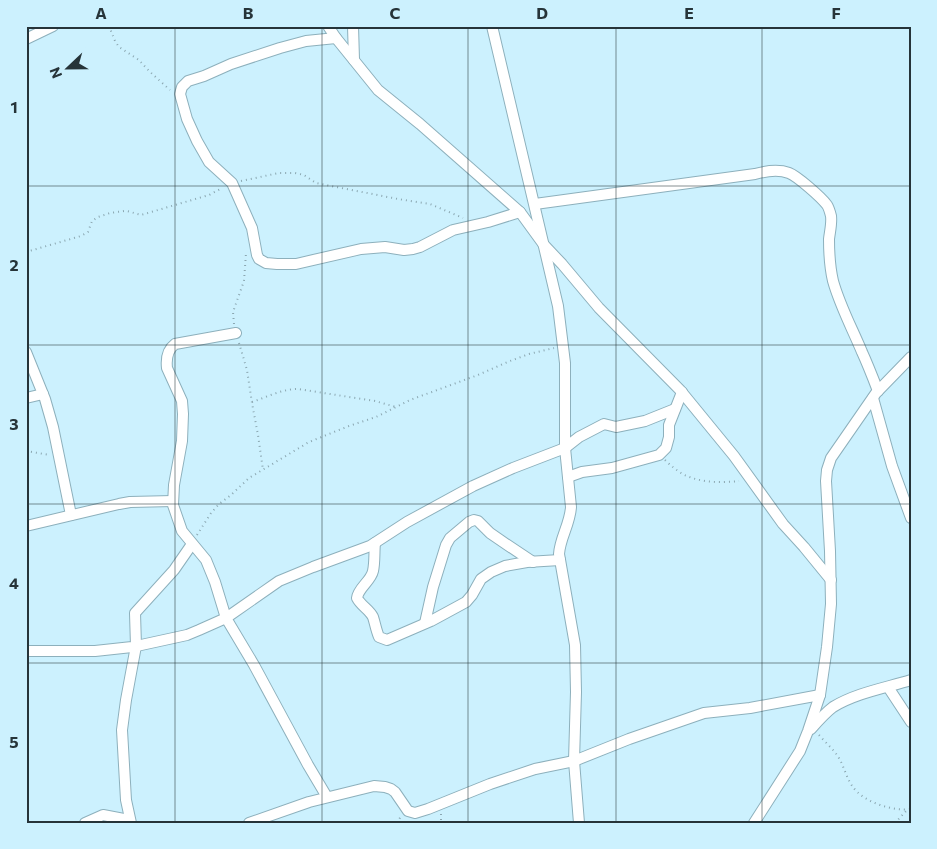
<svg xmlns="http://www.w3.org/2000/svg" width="937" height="849" font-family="Commissioner,sans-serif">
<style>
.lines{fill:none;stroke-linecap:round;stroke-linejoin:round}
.minor-casing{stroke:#8db0bc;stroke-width:12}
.path{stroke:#8ba7b1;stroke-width:2;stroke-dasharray:1 4;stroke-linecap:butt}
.minor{stroke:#fff;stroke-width:10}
.grid{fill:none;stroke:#263439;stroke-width:1;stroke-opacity:0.55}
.neatline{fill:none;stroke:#263439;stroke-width:2}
.grid-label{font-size:16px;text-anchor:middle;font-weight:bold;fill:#263439}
</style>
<rect width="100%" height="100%" fill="#ccf1fe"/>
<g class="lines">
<g class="minor-casing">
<g id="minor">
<path d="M 328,26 L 336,38 L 378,90 L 420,124 L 520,212 L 544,245 L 562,264 L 599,308 L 680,390 L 734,456 L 783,524 L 804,547 L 831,580"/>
<path d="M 353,26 L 354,60"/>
<path d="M 492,26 L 558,306 L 565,363 L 565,448 L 571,507 C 570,524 560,538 559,554 L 575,645 L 576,692 L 574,761 L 579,823"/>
<path d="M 336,38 L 306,41 L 280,48 L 231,64 L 204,76 L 188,81 L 182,87 L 180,94 L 187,119 L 197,141 L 209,162 L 232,183 L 252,228 L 257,255 L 259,259 L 266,263 L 277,264 L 296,264 L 361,249 L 385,247 L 404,250 L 413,249 L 420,247 L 453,230 L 488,222 L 520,212"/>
<path d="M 26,39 L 53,26"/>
<path d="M 535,204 L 755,174 C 766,171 778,169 789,173 C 797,176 821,197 827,205 C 829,208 830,212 831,216 C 832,223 830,231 829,239 C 829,252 830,268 833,281 C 840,306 852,328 862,352 C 868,365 873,378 878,391"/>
<path d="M 236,333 L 175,344 C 167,350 166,359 167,368 L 182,401 L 183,414 L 182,441 L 174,485 L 173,505 L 182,531 L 206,560 L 215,582 L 226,618 L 254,665 L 308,765 L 327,797"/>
<path d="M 26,352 L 45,399 L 53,427 L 71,515"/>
<path d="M 26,398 L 43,394"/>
<path d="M 873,398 L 892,466 L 911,518"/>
<path d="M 568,477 L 582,472 L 612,468 L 659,455 L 666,448 L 669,437 L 669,425 L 682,392"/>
<path d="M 26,526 L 119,504 L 130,502 L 173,501"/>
<path d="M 375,543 C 374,552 375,562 373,571 C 371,581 358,588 357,598 C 361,606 369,609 373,617 C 375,623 376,630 379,637 L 387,640 L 431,621 L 466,602 L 472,595 L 481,579 L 491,572 L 505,566 L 527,562 L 560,560"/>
<path d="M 425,623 L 433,587 L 446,545 L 450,538 L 469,522 L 474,520 L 478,521 L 490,533 L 509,546 L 533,562"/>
<path d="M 26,651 L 95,651 L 132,647 L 187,635 L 199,630 L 226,618 L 279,581 L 313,567 L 370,546 L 407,522 L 473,486 L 513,468 L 565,448 L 579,437 L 604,424 L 616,427 L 645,421 L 675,409"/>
<path d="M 888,687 L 911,722"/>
<path d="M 811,729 C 818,721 825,713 833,707 C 856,693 885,688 911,680"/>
<path d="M 85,823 L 103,815 L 129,820"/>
<path d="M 131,823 L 126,800 L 122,730 L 126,700 L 136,646 L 135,613 L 174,570 L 192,544"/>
<path d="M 249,823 L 309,802 L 374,786 L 385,787 L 391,789 L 395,792 L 408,811 L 415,813 L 428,809 L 490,784 L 535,769 L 574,761 L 629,739 L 704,713 L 750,708 L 820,695"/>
<path d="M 754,823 L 800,751 L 808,731 L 820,695 L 827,647 L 831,604 L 830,551 L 826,481 L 827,470 L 831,458 L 876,393 L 911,357"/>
</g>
</g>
<g class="path">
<path d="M 109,26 L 115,41 L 119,47 L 139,60 L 149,71 L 170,90"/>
<path d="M 241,181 L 279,173 L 295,173 L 304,175 L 316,183 L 326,185 L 398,199 L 430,204 L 463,218"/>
<path d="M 26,252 L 81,236 L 88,232 L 92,221 L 98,217 L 110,213 L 124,211 L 127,211 L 141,215 L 209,195 L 222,188"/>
<path d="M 234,324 L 233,312 L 244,281 L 246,253"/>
<path d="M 239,343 L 247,370 L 252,403 L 258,435 L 263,470"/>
<path d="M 252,402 C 267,397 282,389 298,389 L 375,401 L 396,407"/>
<path d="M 26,451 L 50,455"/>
<path d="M 665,460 C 670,465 675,469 681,473 C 698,483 720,483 739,481"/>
<path d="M 197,535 L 211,513 L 219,504 L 231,495 L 249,478 L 309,442 L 349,426 L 376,417 L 410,400 L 478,375 L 510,361 L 529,354 L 554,348"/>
<path d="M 819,735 C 825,742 832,748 837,755 C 844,765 846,778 853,787 C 863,802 894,812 911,809"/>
<path d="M 441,814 L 441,823"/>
<path d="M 397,823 L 401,816"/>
<path d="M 895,823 L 907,810"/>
</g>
<use href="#minor" class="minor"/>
</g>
<path class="grid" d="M 175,26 L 175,823M 322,26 L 322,823M 468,26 L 468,823M 616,26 L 616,823M 762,26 L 762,823M 26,186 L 911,186M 26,345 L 911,345M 26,504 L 911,504M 26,663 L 911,663"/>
<rect width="937" height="849" fill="none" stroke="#ccf1fe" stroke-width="55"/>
<g transform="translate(68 68) rotate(248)" stroke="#ccf1fe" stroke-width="4" paint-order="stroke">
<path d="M0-4L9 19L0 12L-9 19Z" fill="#263439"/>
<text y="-8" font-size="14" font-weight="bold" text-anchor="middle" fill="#263439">N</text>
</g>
<rect x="28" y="28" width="882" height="794" class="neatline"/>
<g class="grid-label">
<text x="101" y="19">A</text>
<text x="248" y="19">B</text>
<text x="395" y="19">C</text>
<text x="542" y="19">D</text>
<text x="689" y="19">E</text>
<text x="836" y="19">F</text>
<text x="14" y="113">1</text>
<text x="14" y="271">2</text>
<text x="14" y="430">3</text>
<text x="14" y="589">4</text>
<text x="14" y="748">5</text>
</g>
</svg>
